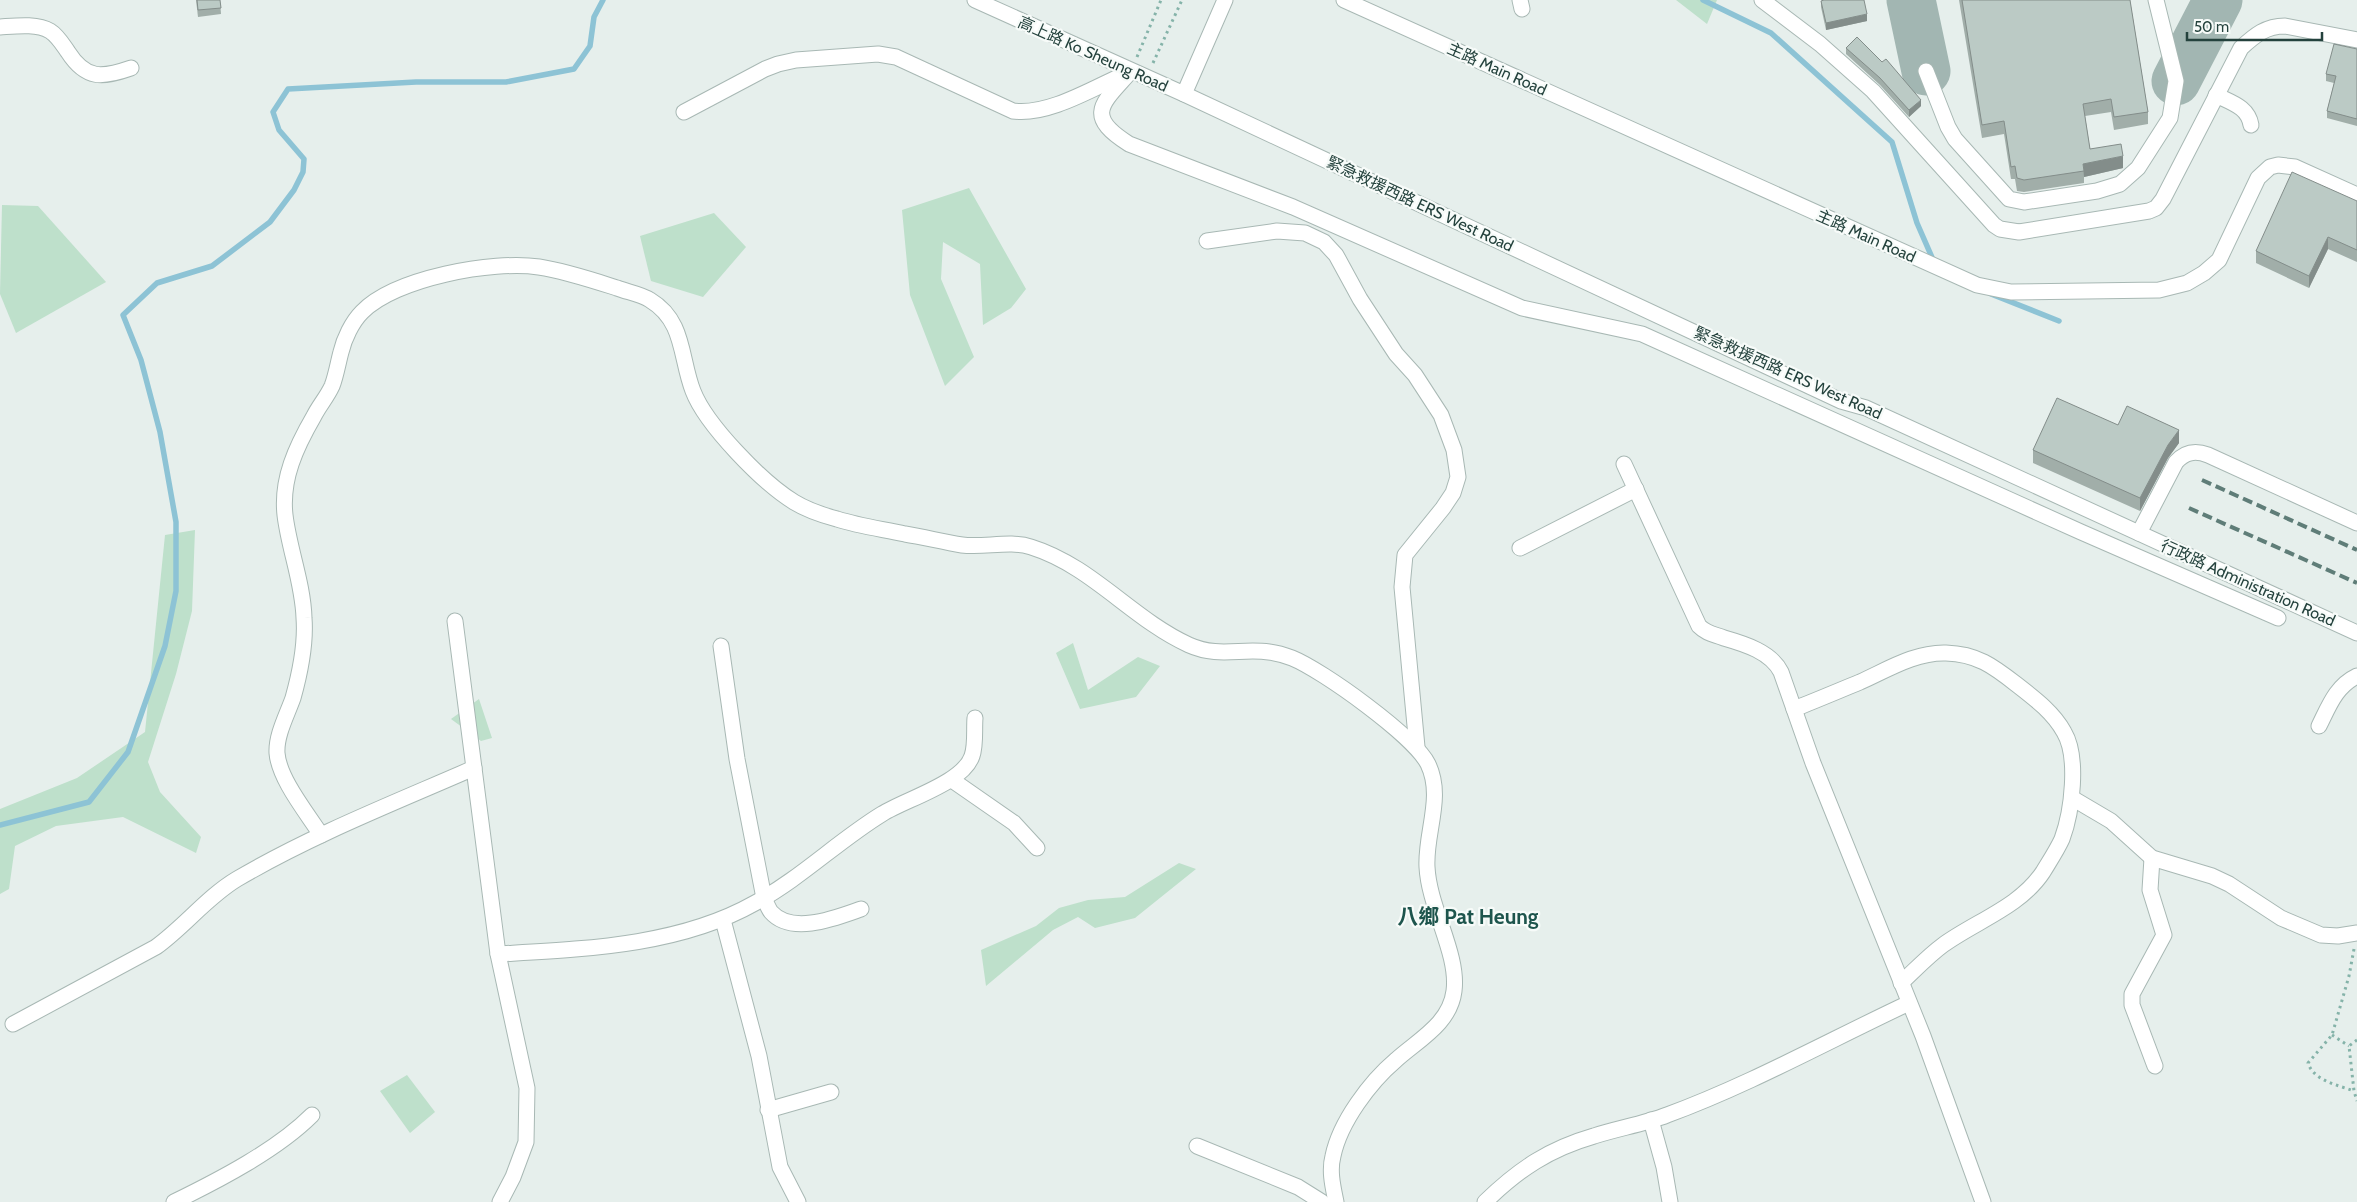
<svg xmlns="http://www.w3.org/2000/svg" width="2357" height="1202" font-family="Cabin,'Noto Sans TC',sans-serif">
<style>
.green{fill:#bee0cb}
.lines{fill:none;stroke-linecap:round;stroke-linejoin:round}
.stream{stroke:#8dc3d5;stroke-width:5.5}
.taxiway{stroke:#a2b6b2;stroke-width:49}
.minor-casing{stroke:#a8b8b4;stroke-width:17}
.path{stroke:#85b3a9;stroke-width:3;stroke-dasharray:2.5 4;stroke-linecap:butt}
.minor{stroke:#fff;stroke-width:15}
.rail{stroke:#5f7d78;stroke-width:4;stroke-dasharray:10 5;stroke-linecap:butt}
.wall{fill:#a1aea9}
.shaded-wall{fill:#838d8a}
.building{fill:#bbcac5;stroke:#838d8a}
.labels{text-anchor:middle;dominant-baseline:central;stroke-width:4.5;stroke-linejoin:round;paint-order:stroke}
.street-label{font-size:16px;fill:#24423d;stroke:#f7fbf9}
.district-label{font-size:21px;font-weight:bold;fill:#1e554d;stroke:#f7fbf9}
</style>
<rect width="100%" height="100%" fill="#e6efec"/>
<g class="green">
<path d="M 1676,0 L 1717,0 L 1707,24 Z"/>
<path d="M 969,188 L 1026,289 L 1011,308 L 983,325 L 980,264 L 943,242 L 941,279 L 974,357 L 945,386 L 910,295 L 902,210 Z"/>
<path d="M 2,205 L 38,206 L 106,282 L 16,333 L 0,294 Z"/>
<path d="M 714,213 L 746,247 L 703,297 L 651,281 L 640,236 Z"/>
<path d="M 195,530 L 192,611 L 176,674 L 148,762 L 160,792 L 201,837 L 196,853 L 123,817 L 56,826 L 15,846 L 9,889 L 0,894 L 0,809 L 77,778 L 145,732 L 165,535 Z"/>
<path d="M 1073,643 L 1088,690 L 1138,657 L 1160,666 L 1136,697 L 1080,709 L 1056,653 Z"/>
<path d="M 479,699 L 492,738 L 481,741 L 451,719 Z"/>
<path d="M 1179,863 L 1196,869 L 1135,918 L 1095,928 L 1078,917 L 1053,930 L 986,986 L 981,950 L 1036,926 L 1059,908 L 1088,900 L 1125,897 Z"/>
<path d="M 407,1075 L 435,1112 L 410,1133 L 380,1091 Z"/>
</g>
<g class="lines">
<g class="stream">
<path d="M 1703,0 L 1771,33 L 1892,142 L 1917,223 L 1934,262"/>
<path d="M 1991,294 L 2059,321"/>
<path d="M 0,825 L 89,802 L 128,752 L 165,646 L 176,591 L 176,522 L 160,432 L 141,360 L 123,315 L 157,283 L 212,266 L 270,222 L 294,190 L 303,172 L 304,159 L 279,130 L 273,112 L 288,89 L 416,82 L 506,82 L 574,69 L 590,46 L 594,17 L 603,0"/>
</g>
<g class="taxiway">
<path d="M 1911,0 L 1926,71"/>
<path d="M 2176,81 L 2218,0"/>
</g>
<g class="minor-casing">
<g id="minor">
<path d="M 975,0 L 1184,94 L 1841,401 L 1866,408 L 2357,633"/>
<path d="M 1344,0 L 1977,285 L 2011,292 L 2159,290 L 2187,283 L 2204,273 L 2219,260 L 2258,178 L 2270,167 L 2278,165 L 2295,167 L 2357,195"/>
<path d="M 1520,0 L 1522,9"/>
<path d="M 1762,0 L 1820,44 L 1873,91 L 1994,225 L 2000,229 L 2019,232 L 2149,211 L 2156,208 L 2163,199 L 2241,48 C 2255,35 2266,26 2285,26 L 2357,40"/>
<path d="M 0,27 C 15,26 37,23 50,31 C 58,36 63,45 68,52 C 86,80 102,78 131,68"/>
<path d="M 1131,71 C 1103,103 1083,115 1129,144 L 1293,207 L 1522,308 L 1642,334 L 2081,532 L 2278,618"/>
<path d="M 1926,71 L 1948,127 L 1955,139 L 2009,199 L 2024,202 L 2097,191 L 2120,184 L 2138,168 L 2170,118 L 2176,81 L 2156,0"/>
<path d="M 1184,94 L 1225,0"/>
<path d="M 2216,95 C 2232,103 2248,107 2251,125"/>
<path d="M 684,112 L 765,69 L 778,64 L 796,60 L 878,54 L 896,57 L 1013,111 C 1048,116 1093,88 1125,74"/>
<path d="M 1207,241 L 1277,231 L 1305,233 L 1324,242 L 1336,255 L 1360,299 L 1396,354 L 1415,375 L 1441,415 L 1454,450 L 1458,477 L 1453,493 L 1443,508 L 1405,555 L 1402,587 L 1417,747"/>
<path d="M 1624,464 L 1699,626 C 1707,634 1714,634 1724,638 C 1745,644 1771,652 1781,672 L 1813,763 L 1923,1036 L 1983,1202"/>
<path d="M 2139,533 L 2176,462 C 2185,452 2195,450 2208,455 L 2357,523"/>
<path d="M 1520,548 L 1636,489"/>
<path d="M 455,621 L 498,954 L 527,1088 L 526,1142 L 513,1177 L 500,1202"/>
<path d="M 721,646 L 737,759 L 764,898 C 766,902 768,908 771,912 C 792,936 838,917 861,909"/>
<path d="M 1794,709 C 1817,700 1838,691 1860,682 C 1887,670 1915,652 1946,653 C 1977,654 1993,666 2016,684 C 2034,698 2053,712 2064,732 C 2079,757 2072,812 2062,839 C 2057,850 2049,862 2043,872 C 2020,907 1976,921 1943,945 C 1928,956 1915,970 1901,983"/>
<path d="M 2319,726 C 2329,706 2336,686 2357,676"/>
<path d="M 952,780 L 1014,823 L 1037,848"/>
<path d="M 2072,798 L 2111,821 L 2152,858 L 2212,876 L 2229,884 L 2281,918 L 2321,935 L 2338,936 L 2357,933"/>
<path d="M 321,835 C 307,813 279,779 277,753 C 276,735 287,715 293,698 C 300,673 306,644 304,618 C 303,583 289,549 285,515 C 281,479 296,447 314,416 C 319,406 327,397 332,386 C 336,376 338,363 341,352 C 344,339 352,322 362,312 C 395,278 493,260 539,267 C 565,271 592,280 617,288 C 627,292 641,294 650,300 C 685,321 680,358 693,391 C 706,425 763,483 794,502 C 807,510 822,515 837,519 C 859,526 882,529 905,534 C 924,537 943,542 962,545 C 984,548 1010,540 1031,547 C 1092,566 1132,619 1189,645 C 1218,658 1241,648 1269,652 C 1277,653 1284,655 1292,658 C 1322,670 1414,736 1428,764 C 1444,797 1425,833 1427,867 C 1429,908 1459,954 1454,991 C 1450,1024 1418,1040 1396,1060 C 1370,1082 1340,1122 1333,1156 C 1329,1171 1333,1187 1336,1202"/>
<path d="M 2152,858 L 2150,890 L 2164,935 L 2132,994 L 2132,1005 L 2155,1066"/>
<path d="M 723,920 L 759,1056 L 780,1167 L 798,1202"/>
<path d="M 498,954 C 584,949 679,946 755,903 C 801,878 838,841 882,814 C 906,799 963,783 972,756 C 976,745 974,729 975,718"/>
<path d="M 13,1024 L 156,947 C 185,926 207,897 237,879 C 312,835 394,803 474,768"/>
<path d="M 768,1110 L 831,1092"/>
<path d="M 1651,1120 L 1664,1167 L 1670,1202"/>
<path d="M 1197,1146 L 1298,1187 L 1322,1202"/>
<path d="M 174,1202 C 219,1180 277,1150 312,1115"/>
<path d="M 1485,1202 C 1519,1169 1549,1149 1594,1136 C 1619,1128 1644,1124 1667,1115 C 1749,1085 1830,1040 1909,1003"/>
</g>
</g>
<g class="path">
<path d="M 1137,57 L 1161,0"/>
<path d="M 1153,63 L 1182,0"/>
<path d="M 2354,949 L 2349,976 L 2332,1035 L 2308,1063 C 2314,1081 2338,1085 2354,1091"/>
<path d="M 2332,1035 L 2349,1046"/>
<path d="M 2357,1040 L 2349,1046 L 2354,1091 L 2357,1101"/>
</g>
<use href="#minor" class="minor"/>
<g class="rail">
<path d="M 2202,480 L 2357,550"/>
<path d="M 2189,508 L 2357,583"/>
</g>
</g>
<g class="wall">
<path d="M 196,0 L 220,0 L 221,14 L 198,17 Z"/>
<path d="M 1959,0 L 2130,0 L 2148,112 L 2148,124 L 2114,130 L 2111,112 L 2085,116 L 2090,149 L 2123,168 L 2084,177 L 2084,183 L 2024,192 L 2017,191 L 2015,179 L 2011,179 L 2004,134 L 1982,138 Z"/>
<path d="M 1821,1 L 1867,21 L 1826,30 L 1821,7 Z"/>
<path d="M 1846,48 L 1921,106 L 1909,117 L 1880,85 L 1846,54 Z"/>
<path d="M 2357,49 L 2357,126 L 2327,118 L 2327,111 L 2334,83 L 2326,81 L 2326,74 Z"/>
<path d="M 2357,201 L 2357,262 L 2328,249 L 2309,288 L 2256,263 L 2256,251 Z"/>
<path d="M 2118,425 L 2179,443 L 2168,458 L 2140,511 L 2033,463 L 2033,450 Z"/>
</g>
<g class="shaded-wall">
<path d="M 1867,14 L 1867,21 L 1826,30 L 1826,23 Z"/>
<path d="M 1921,100 L 1921,106 L 1909,117 L 1909,110 Z"/>
<path d="M 2123,156 L 2123,168 L 2084,177 L 2083,164 Z"/>
<path d="M 2328,237 L 2328,249 L 2309,288 L 2309,276 Z"/>
<path d="M 2179,430 L 2179,443 L 2168,458 L 2140,511 L 2140,498 L 2168,445 Z"/>
</g>
<g class="building">
<path d="M 197,0 L 220,0 L 221,8 L 198,10 Z"/>
<path d="M 1824,0 L 1864,0 L 1867,14 L 1826,23 L 1821,1 Z"/>
<path d="M 1962,0 L 2130,0 L 2148,112 L 2114,117 L 2111,99 L 2083,104 L 2090,149 L 2121,144 L 2123,156 L 2083,164 L 2084,171 L 2024,180 L 2017,178 L 2015,166 L 2011,167 L 2004,121 L 1982,125 Z"/>
<path d="M 1857,37 L 1882,62 L 1886,59 L 1921,100 L 1909,110 L 1880,78 L 1846,48 Z"/>
<path d="M 2334,44 L 2357,49 L 2357,119 L 2327,111 L 2336,76 L 2326,74 Z"/>
<path d="M 2292,172 L 2357,201 L 2357,250 L 2328,237 L 2309,276 L 2256,251 Z"/>
<path d="M 2057,398 L 2118,425 L 2127,406 L 2179,430 L 2168,445 L 2140,498 L 2033,450 Z"/>
</g>
<g class="labels">
<g class="street-label">
<text transform="translate(1093 54) rotate(24)">高上路 Ko Sheung Road</text>
<text transform="translate(1497 69) rotate(24)">主路 Main Road</text>
<text transform="translate(1420 204) rotate(25)">緊急救援西路 ERS West Road</text>
<text transform="translate(1866 236) rotate(24)">主路 Main Road</text>
<text transform="translate(1788 373) rotate(24)">緊急救援西路 ERS West Road</text>
<text transform="translate(2248 583) rotate(24)">行政路 Administration Road</text>
</g>
<g class="district-label">
<text x="1468" y="916">八鄉 Pat Heung</text>
</g>
</g>
<path d="M2187 32v8h135v-8" fill="none" stroke="#24423d" stroke-width="2.5"/>
<text x="2194" y="32" font-size="15" fill="#24423d" stroke="#f7fbf9" stroke-width="4" paint-order="stroke">50 m</text>
</svg>
